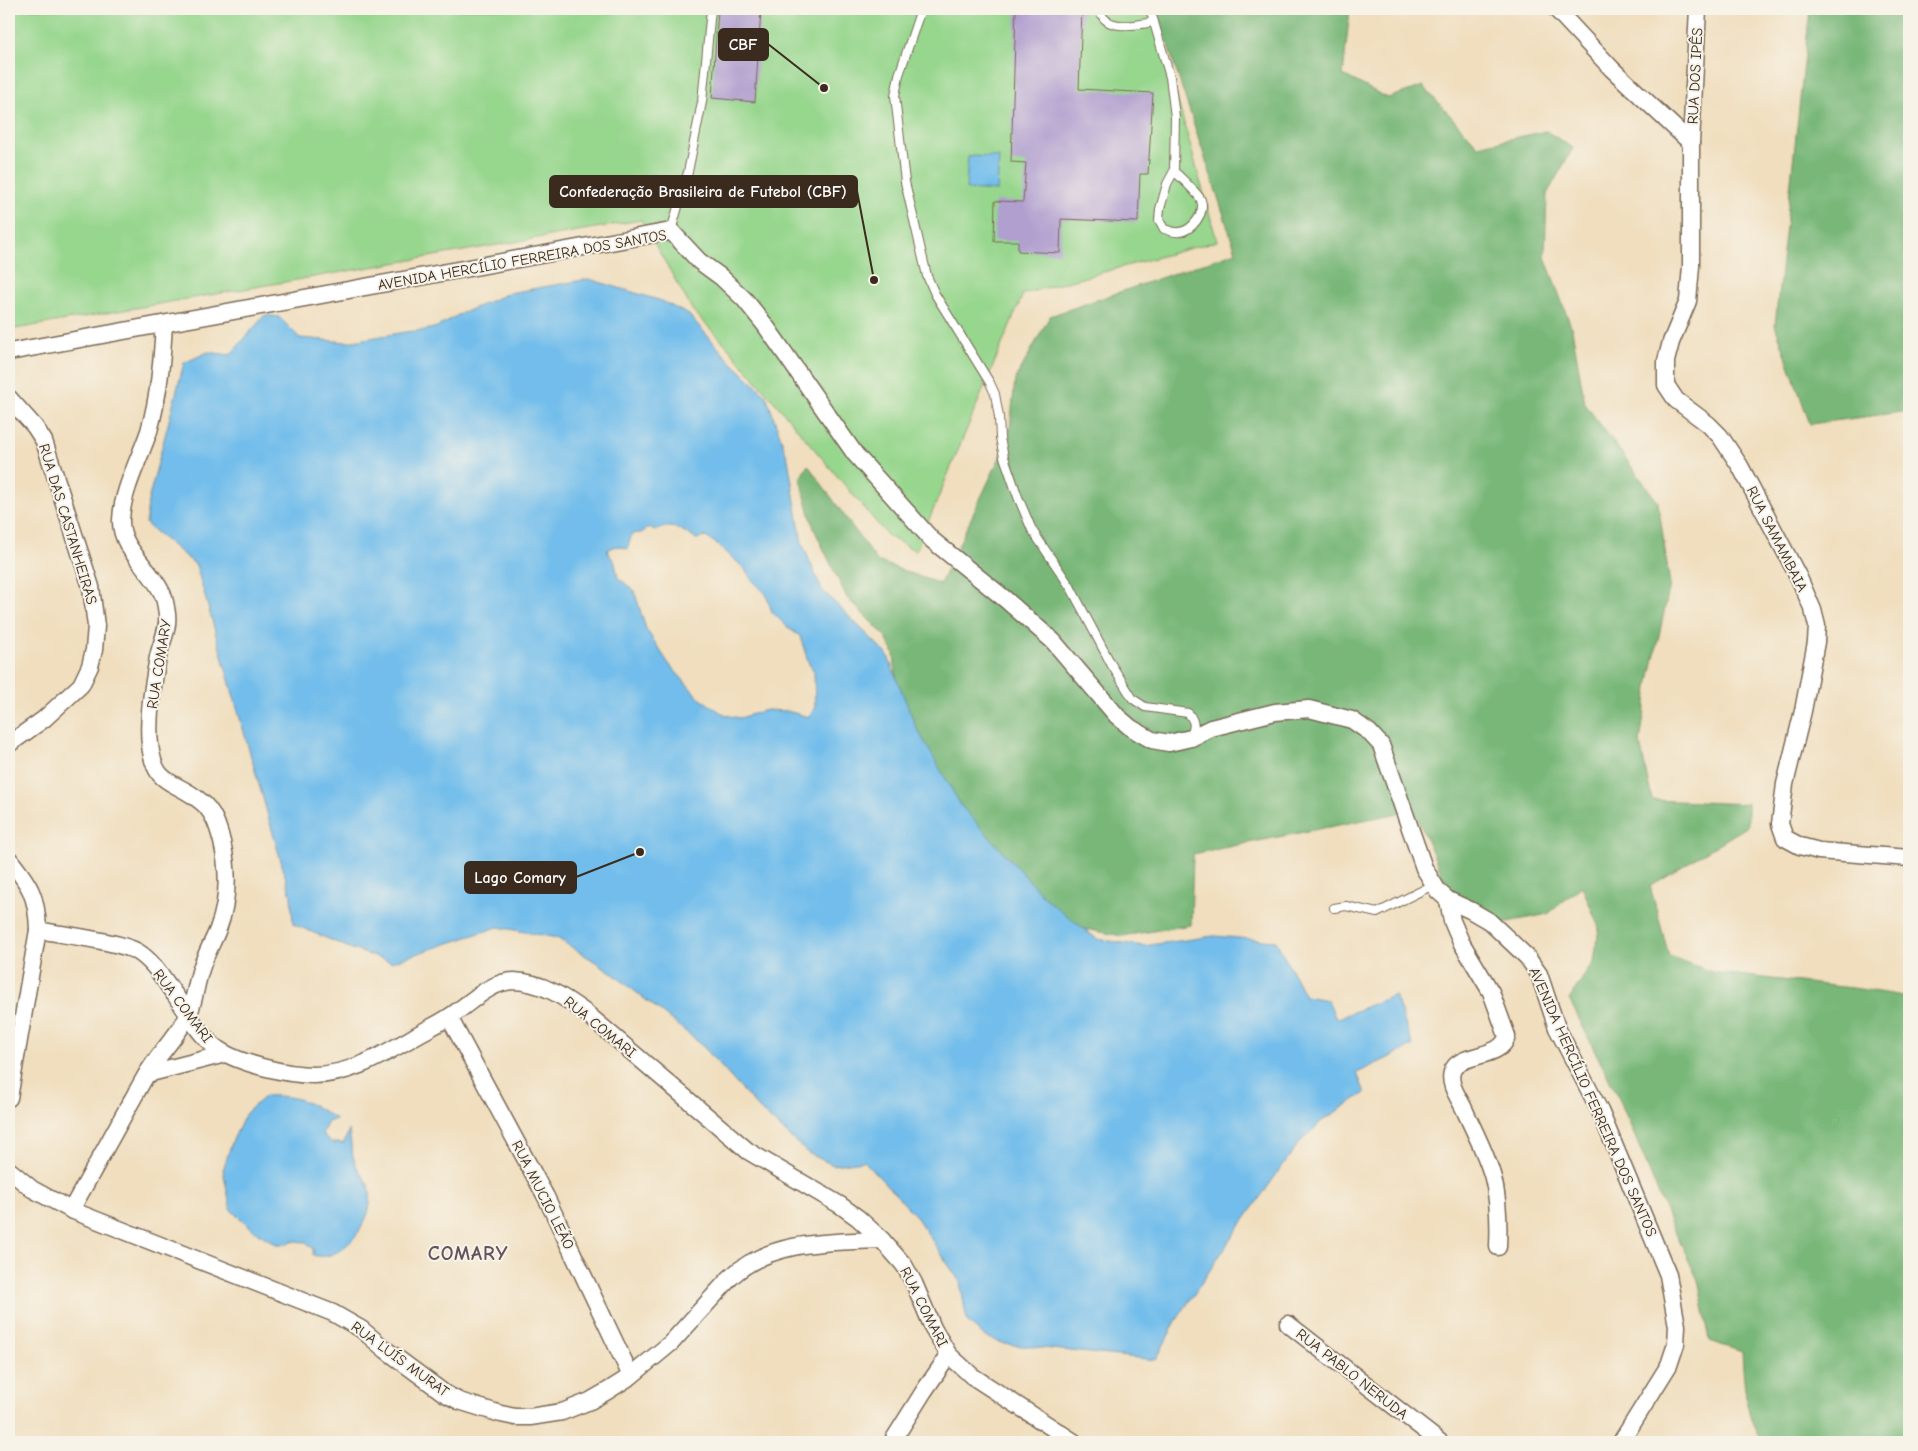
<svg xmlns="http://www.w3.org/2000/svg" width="1918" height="1451" font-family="'Comic Neue',sans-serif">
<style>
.green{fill:#96d68d;stroke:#688056}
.forest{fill:#78b778;stroke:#5a704b}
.water{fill:#72bdeb;stroke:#567484;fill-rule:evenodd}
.building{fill:#b09fcf}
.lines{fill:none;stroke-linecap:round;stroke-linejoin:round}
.service-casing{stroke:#7a6956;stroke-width:10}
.minor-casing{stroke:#7a6956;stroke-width:19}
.service{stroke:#fff;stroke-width:8}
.minor{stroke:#fff;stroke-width:16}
.labels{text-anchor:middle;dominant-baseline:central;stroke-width:4;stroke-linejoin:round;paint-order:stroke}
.street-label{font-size:15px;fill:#3b2a1e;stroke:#f7f3e8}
.district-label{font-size:20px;font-weight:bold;letter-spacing:1px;fill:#64535c;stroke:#f7f3e8}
.leader{fill:none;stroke:#3b2a1e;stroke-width:2}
.callout-dot{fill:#3b2a1e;stroke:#f7f3e8;stroke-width:2}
.callout{fill:#3b2a1e;stroke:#3b2a1e;stroke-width:2}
.callout-label{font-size:16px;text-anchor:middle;font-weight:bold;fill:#fff}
</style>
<rect width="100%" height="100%" fill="#f7f3e8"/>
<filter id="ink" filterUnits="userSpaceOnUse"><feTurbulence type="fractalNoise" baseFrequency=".02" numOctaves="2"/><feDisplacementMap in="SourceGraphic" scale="10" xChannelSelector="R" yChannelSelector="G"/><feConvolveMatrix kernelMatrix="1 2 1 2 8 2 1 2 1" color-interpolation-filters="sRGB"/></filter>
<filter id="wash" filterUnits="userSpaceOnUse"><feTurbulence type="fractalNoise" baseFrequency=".0096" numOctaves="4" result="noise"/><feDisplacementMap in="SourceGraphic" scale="20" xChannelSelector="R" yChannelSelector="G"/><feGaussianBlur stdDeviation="1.12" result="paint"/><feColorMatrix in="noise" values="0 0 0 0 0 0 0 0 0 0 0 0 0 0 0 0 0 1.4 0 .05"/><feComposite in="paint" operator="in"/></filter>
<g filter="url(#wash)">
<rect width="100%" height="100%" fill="#f0debe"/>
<path class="green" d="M 9,9 L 1152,9 L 1217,241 L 1023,294 L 916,551 L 888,536 L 727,346 L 693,311 L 641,220 L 9,330 Z"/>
<g class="forest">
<path d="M 1156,9 L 1350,9 L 1343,75 L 1388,98 L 1423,86 L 1478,146 L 1546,131 L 1573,148 L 1547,194 L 1545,257 L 1572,329 L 1585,404 L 1658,502 L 1670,585 L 1649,681 L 1640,743 L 1652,800 L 1748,804 L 1748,826 L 1650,886 L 1669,956 L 1712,972 L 1860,989 L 1909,997 L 1909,1442 L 1762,1442 C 1745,1417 1744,1382 1742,1352 L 1710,1341 L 1698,1280 L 1669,1219 L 1621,1103 L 1569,999 L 1594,961 L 1599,928 L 1582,886 L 1548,914 L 1487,926 L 1446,884 L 1414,810 L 1193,854 L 1191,925 L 1122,936 L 1080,928 L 1031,895 L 946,803 L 901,725 L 894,654 L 885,636 L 847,598 L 814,529 L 800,478 L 808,465 L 877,561 L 940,584 L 1009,438 L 1015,380 L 1050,316 L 1236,252 Z"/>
<path d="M 1810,9 L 1909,9 L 1909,411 L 1810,424 L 1775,325 Z"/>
</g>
<g class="water">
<path d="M 968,156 L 999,157 L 997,191 L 966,189 Z"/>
<path d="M 589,279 L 662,301 L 689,315 L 730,361 L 766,395 L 788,459 L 802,543 L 822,590 L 887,654 L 916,727 L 962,807 L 1046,899 L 1097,939 L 1143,946 L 1214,936 L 1276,941 L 1305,996 L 1328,1000 L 1336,1019 L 1395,995 L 1413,1046 L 1357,1073 L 1365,1093 L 1322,1121 L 1299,1143 L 1236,1231 L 1176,1321 L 1156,1360 L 1004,1344 L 984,1336 L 967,1321 L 960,1282 L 915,1215 L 864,1161 L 833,1165 L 808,1153 L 759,1109 L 700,1043 L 607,969 L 557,938 L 498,927 L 391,962 L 352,949 L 293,924 L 291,896 L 196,565 L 146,524 L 148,501 L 184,363 L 208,352 L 230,355 L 265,315 L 279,317 L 300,338 L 347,342 L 405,332 L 426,330 L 437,327 L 460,314 L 509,293 ZM 650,527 C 658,534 660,526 669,527 C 679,527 688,534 696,539 L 706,537 L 717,544 L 744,568 L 753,581 L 766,594 L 772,612 L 788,628 L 800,636 L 809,664 L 814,671 L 815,707 L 809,717 L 787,711 L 766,710 L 740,718 L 725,715 L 699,698 L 669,664 L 646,629 L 634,590 L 618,578 L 615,563 L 607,551 C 612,545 620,545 627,549 L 632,534 L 641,533 Z"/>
<path d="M 265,1096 C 300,1095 308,1102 336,1119 L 328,1122 L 322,1133 L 331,1143 L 344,1143 L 349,1130 C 351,1142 351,1153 356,1165 C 359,1172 367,1180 369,1188 C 378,1216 343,1265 313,1255 L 313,1249 L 306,1242 L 294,1241 L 287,1244 L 276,1244 L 255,1231 L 231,1210 L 223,1170 L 232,1142 L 246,1113 Z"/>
</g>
<g id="blocks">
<g class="building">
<path d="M 718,9 L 761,9 L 755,102 L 712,98 Z"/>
<path d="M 1016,9 L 1082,9 L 1079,89 L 1153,93 L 1148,174 L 1140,174 L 1138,222 L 1061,219 L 1060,253 L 1018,251 L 1018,241 L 994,241 L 995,201 L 1023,202 L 1026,163 L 1011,162 Z"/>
</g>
</g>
</g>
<g filter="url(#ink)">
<use href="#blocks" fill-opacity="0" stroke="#7a6956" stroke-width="1"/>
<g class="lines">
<g class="service-casing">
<g id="service">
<path d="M 921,9 L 899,75 L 895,96 L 905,182 L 927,276 L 935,294 L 990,383 L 995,394 L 999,417 L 1000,438 L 1004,457 L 1018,497 L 1032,530 L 1071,588 L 1111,664 L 1133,699 L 1145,707 L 1188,713 C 1195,721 1195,727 1191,736"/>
<path d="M 1100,9 C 1103,32 1138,25 1154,22"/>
<path d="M 1150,9 L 1170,77 L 1175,117 L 1174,171 L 1167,184 L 1160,209 L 1159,220 L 1164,229 C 1168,230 1174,233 1179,232 C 1192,231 1206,213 1201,200 C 1197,192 1181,178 1174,171"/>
<path d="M 671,231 L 688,172 L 702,102 L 711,9"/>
<path d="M 1334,908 L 1346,906 L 1377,913 L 1433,885"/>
</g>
</g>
<g class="minor-casing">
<g id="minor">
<path d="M 1556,9 L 1612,69 L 1691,143"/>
<path d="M 1698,9 L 1691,143 L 1691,266 L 1688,301 L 1671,342 L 1666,361 L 1666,385 L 1676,400 L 1708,424 L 1720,436 L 1740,466 L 1799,578 L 1813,610 L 1817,626 L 1816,642 L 1803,711 L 1785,784 L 1780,824 L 1785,838 L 1800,846 L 1819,851 L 1909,858"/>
<path d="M 9,352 L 671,231 L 699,261 L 721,277 L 745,300 L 765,325 L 855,454 L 932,540 L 1005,599 L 1053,641 L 1117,716 L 1131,728 L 1152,740 L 1169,743 L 1191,738 L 1211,728 L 1275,712 L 1309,709 L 1352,720 L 1369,732 L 1381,745 L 1424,868 L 1438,891 L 1448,900 L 1470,910 L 1489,921 L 1527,957 L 1539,974 L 1557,1028 L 1600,1111 L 1668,1275 L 1677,1326 L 1676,1344 L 1669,1365 L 1621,1442"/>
<path d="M 9,398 L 35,427 L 44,441 L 91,587 L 96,626 L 94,650 L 90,666 L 81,685 L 44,719 L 9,744"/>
<path d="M 9,859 C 30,885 37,896 38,930 C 62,935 119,941 138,952 C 154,962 164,980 175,995 C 187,1012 198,1033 214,1046 C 234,1063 288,1075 314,1075 C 350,1075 382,1055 412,1038 C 425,1030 439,1024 452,1015 C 470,1003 491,981 514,981 C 542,982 564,997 586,1013 L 748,1151 L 840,1205 L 858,1218 L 882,1240 L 904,1265 L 914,1283 L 933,1328 L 949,1355 L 972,1376 L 1074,1442"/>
<path d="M 1448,900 L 1452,921 L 1461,942 L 1491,992 L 1507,1036 C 1502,1060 1457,1052 1452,1072 C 1448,1085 1460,1099 1465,1111 C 1475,1133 1487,1155 1493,1178 C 1499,1201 1499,1225 1498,1247"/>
<path d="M 449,1017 L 546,1197 L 631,1376"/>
<path d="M 147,1074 L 225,1054"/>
<path d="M 9,1098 L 38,930"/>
<path d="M 9,1170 L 32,1189 L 71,1210 L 333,1313 L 361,1329 L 386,1350 L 444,1393 L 459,1401 L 501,1414 L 515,1417 L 530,1417 L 562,1412 L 590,1401 L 609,1390 L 631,1376 L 671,1343 L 730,1278 C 769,1240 830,1242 882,1240"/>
<path d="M 71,1210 C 96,1166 120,1121 145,1077 C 157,1055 176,1038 188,1016 C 194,1004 196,983 201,969 C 205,955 213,942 218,929 C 229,900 229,872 222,842 C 218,826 213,810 199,800 C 173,779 155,787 150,745 C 147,717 153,685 158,657 C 161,642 169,630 167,614 C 166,607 165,597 161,591 C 149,567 120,548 121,520 C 122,491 140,458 149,431 C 159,396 162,360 164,324"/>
<path d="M 1288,1324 L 1440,1442"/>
<path d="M 892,1442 L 924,1391 L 949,1355"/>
</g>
</g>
<use href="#service" class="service"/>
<use href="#minor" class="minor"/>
</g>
</g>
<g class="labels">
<g class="street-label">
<text transform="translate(1695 76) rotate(-87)">RUA DOS IPÊS</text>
<text transform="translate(522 260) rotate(-10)">AVENIDA HERCÍLIO FERREIRA DOS SANTOS</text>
<text transform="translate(68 524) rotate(73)">RUA DAS CASTANHEIRAS</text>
<text transform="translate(1777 539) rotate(63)">RUA SAMAMBAIA</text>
<text transform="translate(159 664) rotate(-81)">RUA COMARY</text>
<text transform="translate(183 1006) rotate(53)">RUA COMARI</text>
<text transform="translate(600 1027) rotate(39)">RUA COMARI</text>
<text transform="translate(1593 1102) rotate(66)">AVENIDA HERCÍLIO FERREIRA DOS SANTOS</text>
<text transform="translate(543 1195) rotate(63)">RUA MUCIO LEÃO</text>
<text transform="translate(924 1307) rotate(63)">RUA COMARI</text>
<text transform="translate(400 1359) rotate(36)">RUA LUÍS MURAT</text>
<text transform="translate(1352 1374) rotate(38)">RUA PABLO NERUDA</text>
</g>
<g class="district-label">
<text x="468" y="1253">COMARY</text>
</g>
</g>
<path class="leader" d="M824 88L768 44M874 280L857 191M640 852L576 877"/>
<g class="callout-dot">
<circle cx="824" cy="88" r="5"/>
<circle cx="874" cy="280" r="5"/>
<circle cx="640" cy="852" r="5"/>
</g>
<g class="callout">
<rect x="719" y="29" width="49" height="31" rx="5"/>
<rect x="550" y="176" width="307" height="31" rx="5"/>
<rect x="465" y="862" width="111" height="31" rx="5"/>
</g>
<g class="callout-label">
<text x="743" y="50">CBF</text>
<text x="703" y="197">Confederação Brasileira de Futebol (CBF)</text>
<text x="520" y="883">Lago Comary</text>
</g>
<rect width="1918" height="1451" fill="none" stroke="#f7f3e8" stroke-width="30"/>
</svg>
